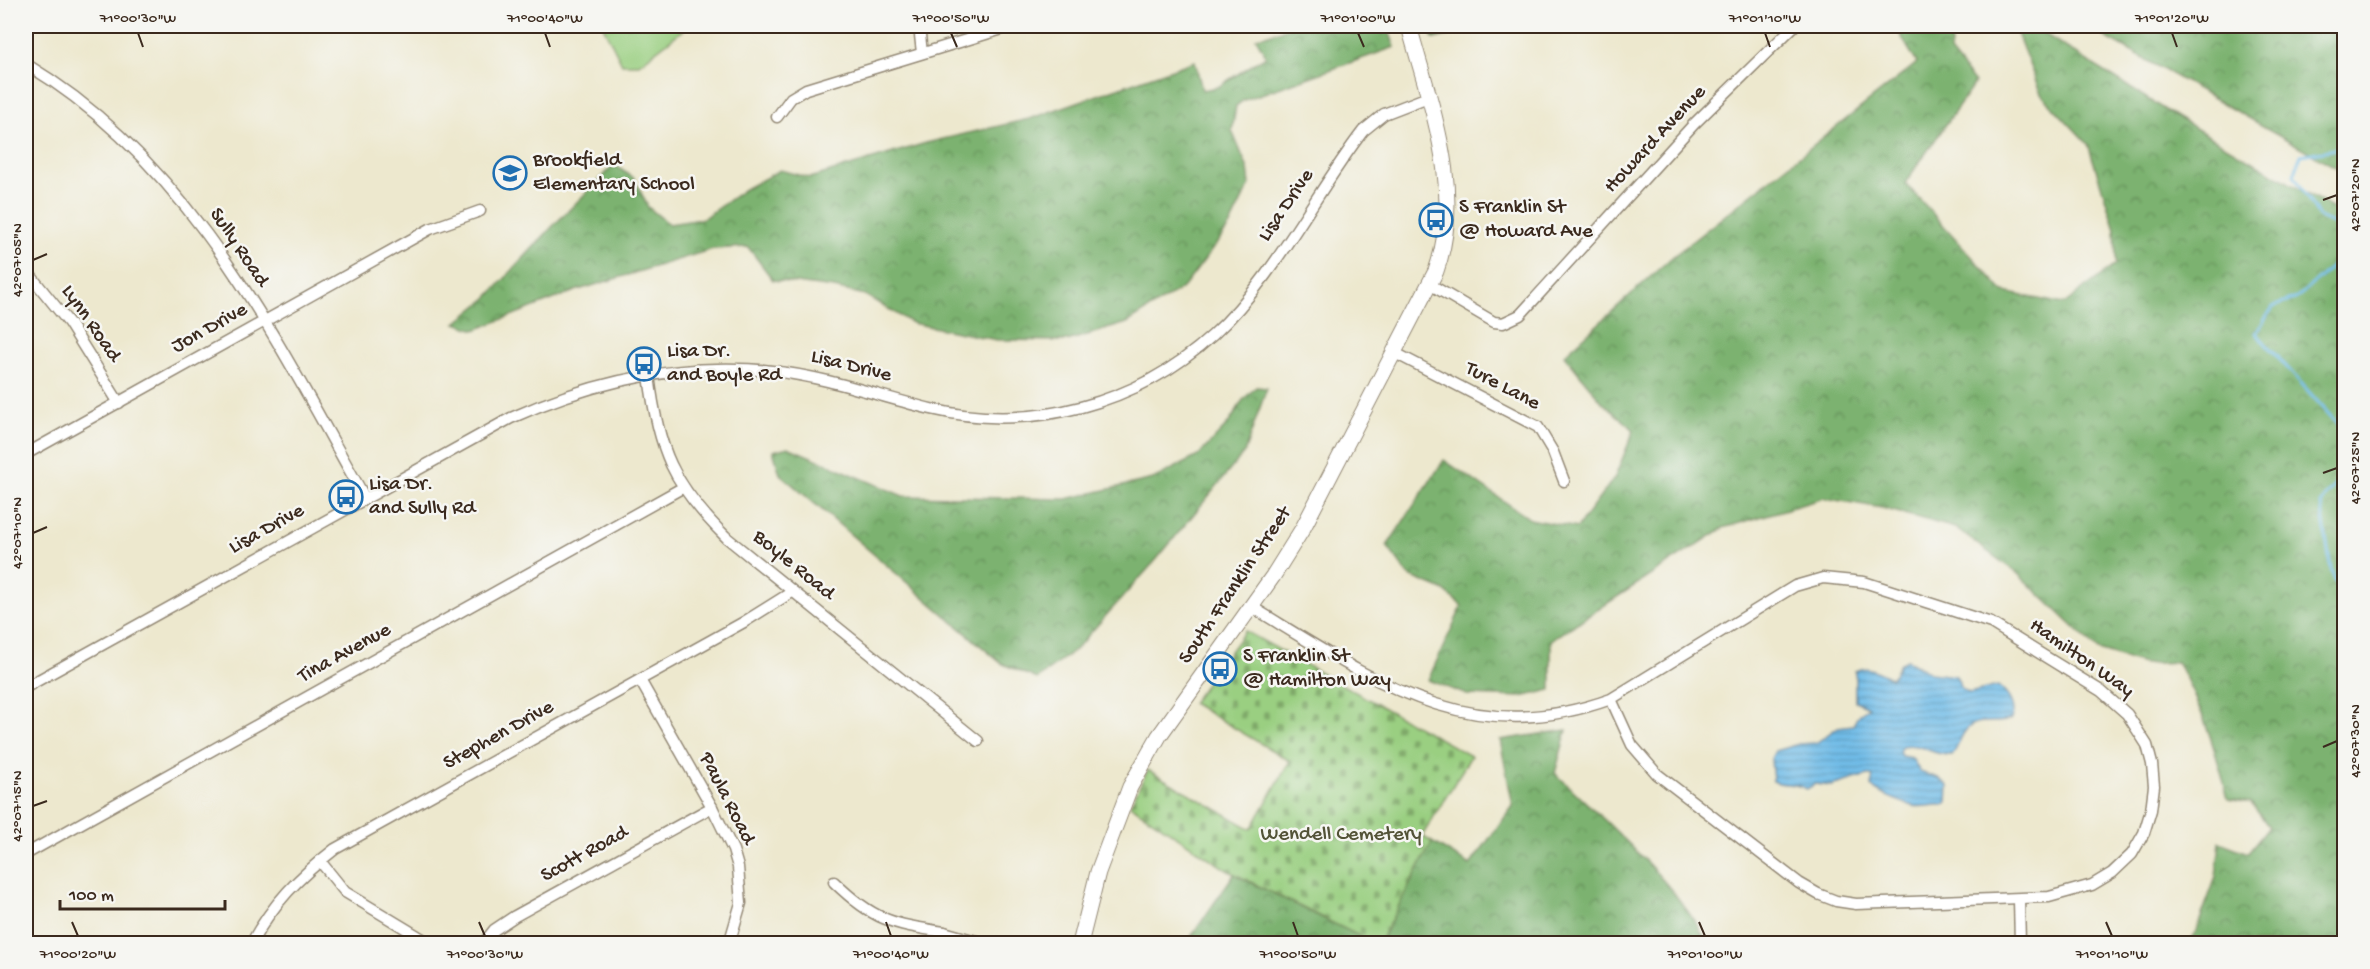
<svg xmlns="http://www.w3.org/2000/svg" width="2370" height="969" font-family="'Gochi Hand',sans-serif">
<style>
.forest{fill:url(#forest-crowns);stroke:#5b6e46;stroke-width:1.5}
.cemetery{fill:url(#cemetery-stones);stroke:#6a7c50;stroke-width:1.5}
.garden{fill:#9acf81;stroke:#6a7c50;stroke-width:1.5}
.water{fill:url(#water-rules);stroke:#557383;stroke-width:1.5}
.lines{fill:none;stroke-linecap:round;stroke-linejoin:round}
.stream{stroke:#6fbce8;stroke-width:3}
.minor-casing{stroke:#948976;stroke-width:13}
.secondary-casing{stroke:#948976;stroke-width:17}
.minor{stroke:#fff;stroke-width:10}
.secondary{stroke:#fff;stroke-width:15}
.ticks{fill:none;stroke:#3b2a1e;stroke-width:2}
.labels{text-anchor:middle;dominant-baseline:central;stroke-width:5;stroke-linejoin:round;paint-order:stroke}
.street-label{font-size:21px;fill:#3b2a1e;stroke:#f6f6f2}
.poi-label{font-size:21px;fill:#3b2a1e;stroke:#f6f6f2;text-anchor:start}
.park-label{font-size:21px;fill:#535337;stroke:#f6f6f2}
.neatline{fill:none;stroke:#3b2a1e;stroke-width:2}
.ticks-label{font-size:15px;text-anchor:middle;fill:#3b2a1e}
</style>
<defs>
<pattern id="forest-crowns" width="20" height="18" patternUnits="userSpaceOnUse" patternTransform="scale(1.5)"><rect width="20" height="18" fill="#7bb26f"/><path d="M2 6a3 3 0 1 1 6 0M12 15a3 3 0 1 1 6 0" fill="none" stroke="#66915b"/></pattern>
<pattern id="cemetery-stones" width="16" height="16" patternUnits="userSpaceOnUse" patternTransform="scale(1.5)"><rect width="16" height="16" fill="#9acf81"/><path d="M2 7V4a2 2 0 0 1 4 0v3zM10 15v-3a2 2 0 0 1 4 0v3z" fill="#7fa869"/></pattern>
<pattern id="water-rules" width="6" height="5" patternUnits="userSpaceOnUse" patternTransform="scale(1.5)"><rect width="6" height="5" fill="#6fbce8"/><path d="M0 2.5h6" fill="none" stroke="#5c99bb"/></pattern>
</defs>
<rect width="100%" height="100%" fill="#f6f6f2"/>
<filter id="ink" filterUnits="userSpaceOnUse"><feTurbulence type="fractalNoise" baseFrequency=".0167" numOctaves="2"/><feDisplacementMap in="SourceGraphic" scale="12" xChannelSelector="R" yChannelSelector="G"/><feConvolveMatrix kernelMatrix="1 2 1 2 8 2 1 2 1" color-interpolation-filters="sRGB"/></filter>
<filter id="wash" filterUnits="userSpaceOnUse"><feTurbulence type="fractalNoise" baseFrequency=".008" numOctaves="4" result="noise"/><feDisplacementMap in="SourceGraphic" scale="24" xChannelSelector="R" yChannelSelector="G"/><feGaussianBlur stdDeviation="1.35" result="paint"/><feColorMatrix in="noise" values="0 0 0 0 0 0 0 0 0 0 0 0 0 0 0 0 0 1.4 0 .05"/><feComposite in="paint" operator="in"/></filter>
<g filter="url(#wash)">
<rect width="100%" height="100%" fill="#ede8ce"/>
<g class="forest">
<path d="M 1294,26 L 1387,26 L 1395,47 L 1244,100 L 1236,106 L 1232,131 L 1248,169 L 1250,184 L 1229,227 L 1184,287 L 1127,323 L 1067,341 L 997,340 L 912,323 L 865,295 L 834,288 L 773,280 L 748,247 L 713,249 L 575,291 L 475,330 L 456,323 L 487,298 L 551,228 L 614,165 L 634,178 L 648,207 L 669,224 L 702,219 L 745,189 L 780,170 L 810,178 L 926,143 L 1029,119 L 1195,61 L 1202,90 L 1218,87 L 1266,56 L 1256,38 Z"/>
<path d="M 1429,26 L 1487,26 L 1433,39 Z"/>
<path d="M 1895,26 L 1953,26 L 1950,52 L 1975,83 L 1905,183 L 2004,292 L 2064,304 L 2116,264 L 2115,229 L 2088,144 L 2041,94 L 2014,26 L 2032,26 L 2178,118 L 2344,215 L 2344,943 L 2184,943 L 2193,939 L 2216,877 L 2220,842 L 2248,853 L 2269,827 L 2251,803 L 2228,799 C 2216,751 2202,705 2177,662 L 2143,664 L 2098,650 L 2017,573 L 1955,528 L 1882,508 L 1824,498 L 1723,528 L 1551,640 L 1551,690 L 1521,697 L 1467,695 L 1428,680 L 1462,606 L 1443,590 L 1409,576 L 1387,546 L 1444,460 L 1530,519 L 1577,528 L 1615,477 L 1634,430 L 1603,403 L 1564,355 L 1671,258 L 1917,63 Z"/>
<path d="M 2082,26 L 2344,26 L 2344,172 L 2102,35 Z"/>
<path d="M 1256,387 L 1267,388 L 1244,453 L 1157,559 L 1075,650 L 1037,679 L 1001,663 L 780,474 L 773,451 L 788,447 L 903,496 L 1066,499 L 1153,479 L 1198,456 L 1229,423 L 1243,400 Z"/>
<path d="M 1567,730 L 1555,773 C 1605,821 1677,883 1707,943 L 1379,944 L 1432,842 L 1470,865 L 1513,806 L 1500,740 Z"/>
<path d="M 1234,874 L 1373,943 L 1204,944 L 1191,937 Z"/>
</g>
<path class="cemetery" d="M 1245,631 L 1471,756 L 1422,836 L 1432,842 L 1379,943 L 1373,943 L 1227,870 L 1130,805 L 1148,770 L 1251,829 L 1290,761 L 1192,703 Z"/>
<path class="garden" d="M 603,26 L 688,26 L 639,64 L 622,64 Z"/>
<path class="water" d="M 1907,660 L 1930,673 L 1956,676 L 1962,689 L 1969,693 L 1998,686 C 2008,694 2017,707 2011,719 C 1997,726 1978,716 1966,730 C 1959,738 1959,747 1952,755 C 1932,756 1921,742 1902,746 L 1899,751 L 1901,756 L 1912,758 L 1920,772 L 1938,778 L 1948,786 L 1947,802 L 1943,805 C 1934,804 1922,808 1914,806 C 1905,804 1876,793 1871,786 L 1873,777 L 1868,775 L 1831,786 L 1815,784 L 1807,789 C 1793,782 1784,786 1773,781 L 1771,759 L 1775,751 L 1799,744 L 1816,743 L 1838,727 L 1853,725 L 1859,714 L 1869,707 L 1855,701 L 1855,671 C 1870,663 1877,674 1892,678 L 1900,663 Z"/>
<g class="lines">
<g class="stream">
<path d="M 2344,142 L 2335,149 L 2301,155 L 2294,175 L 2319,217 L 2343,228 L 2338,261 L 2297,298 L 2273,307 L 2256,333 L 2344,431"/>
<path d="M 2344,470 L 2321,504 L 2331,570 L 2344,600"/>
</g>
</g>
</g>
<g filter="url(#ink)">
<g class="lines">
<g class="minor-casing">
<g id="minor">
<path d="M 919,26 L 922,53"/>
<path d="M 26,64 C 191,163 274,336 365,498"/>
<path d="M 777,117 L 791,98 L 806,89 L 1012,26"/>
<path d="M 26,270 L 69,323 L 119,403"/>
<path d="M 1431,285 L 1494,322 L 1503,323 L 1520,315 L 1694,124 L 1794,26"/>
<path d="M 1395,353 L 1538,427 L 1553,452 L 1564,481"/>
<path d="M 649,375 C 658,450 673,485 727,538 L 978,741"/>
<path d="M 26,454 L 430,229 L 480,211"/>
<path d="M 1252,607 C 1371,679 1467,751 1611,699 L 1632,745 L 1657,774 L 1799,883 L 1818,894 L 1836,901 L 1856,904 L 2049,897 L 2092,885 L 2112,873 L 2132,854 L 2144,833 L 2151,810 L 2154,786 L 2152,764 L 2147,745 L 2127,714 L 2101,691 L 1991,623 L 1864,582 L 1823,578 L 1795,586 L 1611,699"/>
<path d="M 640,680 L 712,807 L 733,850 L 738,867 L 741,903 L 729,944"/>
<path d="M 26,687 L 511,418 C 593,381 681,362 772,371 C 827,377 878,396 931,409 C 1031,433 1138,404 1213,335 C 1274,279 1313,196 1363,131 L 1384,114 L 1428,97"/>
<path d="M 26,854 L 682,488"/>
<path d="M 320,861 L 345,892 L 431,944"/>
<path d="M 834,882 C 873,920 891,924 944,932"/>
<path d="M 2019,899 L 2020,944"/>
<path d="M 251,944 C 272,904 300,876 335,849 L 744,622 L 792,592"/>
<path d="M 483,944 L 494,930 L 515,916 L 712,807"/>
<path d="M 941,944 L 944,932 L 987,944"/>
</g>
</g>
<g class="secondary-casing">
<path id="secondary" d="M 1080,944 L 1098,872 L 1130,787 L 1159,736 L 1273,576 L 1303,528 L 1436,271 C 1465,190 1430,105 1409,26"/>
</g>
<use href="#minor" class="minor"/>
<use href="#secondary" class="secondary"/>
</g>
</g>
<path class="ticks" d="M 138,33 L 143,47M 545,33 L 550,47M 951,33 L 957,47M 1358,33 L 1364,47M 1765,33 L 1770,47M 2172,33 L 2177,47M 2323,200 L 2337,195M 33,260 L 47,254M 2323,473 L 2337,468M 33,533 L 47,527M 2323,747 L 2337,741M 33,806 L 47,801M 72,922 L 78,936M 479,922 L 485,936M 886,922 L 891,936M 1293,922 L 1298,936M 1699,922 L 1705,936M 2106,922 L 2112,936"/>
<defs>
<g id="school-ring" transform="scale(1.725)"><circle r="9.5" fill="#f6f6f2" stroke="#1f6fb2" stroke-width="1.5"/><path d="M0-5L7-2L0 1L-7-2ZM-4 1L0 2.5L4 1V4Q0 6-4 4Z" fill="#1f6fb2"/></g>
<g id="bus-ring" transform="scale(1.725)"><circle r="9.5" fill="#f6f6f2" stroke="#1f6fb2" stroke-width="1.5"/><path d="M-5-6H5V4H4V6H2V4H-2V6H-4V4H-5ZM-3.5-4V0h7V-4ZM-3.5 1.2v1.5H-2V1.2ZM2 1.2v1.5H3.5V1.2Z" fill="#1f6fb2"/></g>
</defs>
<g fill-rule="evenodd">
<use href="#school-ring" x="510" y="173"/>
<use href="#bus-ring" x="1436" y="220"/>
<use href="#bus-ring" x="644" y="364"/>
<use href="#bus-ring" x="346" y="497"/>
<use href="#bus-ring" x="1220" y="669"/>
</g>
<g class="labels">
<g class="street-label">
<text transform="translate(1656 140) rotate(-47)">Howard Avenue</text>
<text transform="translate(1287 206) rotate(-56)">Lisa Drive</text>
<text transform="translate(238 248) rotate(56)">Sully Road</text>
<text transform="translate(90 324) rotate(55)">Lynn Road</text>
<text transform="translate(210 329) rotate(-29)">Jon Drive</text>
<text transform="translate(851 367) rotate(14)">Lisa Drive</text>
<text transform="translate(1502 387) rotate(28)">Ture Lane</text>
<text transform="translate(267 530) rotate(-29)">Lisa Drive</text>
<text transform="translate(793 566) rotate(39)">Boyle Road</text>
<text transform="translate(1236 586) rotate(-56)">South Franklin Street</text>
<text transform="translate(345 654) rotate(-29)">Tina Avenue</text>
<text transform="translate(2081 659) rotate(35)">Hamilton Way</text>
<text transform="translate(499 736) rotate(-29)">Stephen Drive</text>
<text transform="translate(726 799) rotate(63)">Paula Road</text>
<text transform="translate(585 855) rotate(-29)">Scott Road</text>
</g>
<g class="poi-label">
<text x="533" y="161">Brookfield<tspan x="533" dy="24">Elementary School</tspan></text>
<text x="1459" y="208">S Franklin St<tspan x="1459" dy="24">@ Howard Ave</tspan></text>
<text x="667" y="352">Lisa Dr.<tspan x="667" dy="24">and Boyle Rd</tspan></text>
<text x="369" y="485">Lisa Dr.<tspan x="369" dy="24">and Sully Rd</tspan></text>
<text x="1243" y="657">S Franklin St<tspan x="1243" dy="24">@ Hamilton Way</tspan></text>
</g>
<g class="park-label">
<text x="1341" y="835">Wendell Cemetery</text>
</g>
</g>
<rect width="2370" height="969" fill="none" stroke="#f6f6f2" stroke-width="66"/>
<path d="M60 900v9h165v-9" fill="none" stroke="#3b2a1e" stroke-width="3"/>
<text x="69" y="900" font-size="18" fill="#3b2a1e" stroke="#f6f6f2" stroke-width="4.5" paint-order="stroke">100 m</text>
<rect x="33" y="33" width="2304" height="903" class="neatline"/>
<g class="ticks-label">
<text x="138" y="22">71°00'30"W</text>
<text x="545" y="22">71°00'40"W</text>
<text x="951" y="22">71°00'50"W</text>
<text x="1358" y="22">71°01'00"W</text>
<text x="1765" y="22">71°01'10"W</text>
<text x="2172" y="22">71°01'20"W</text>
<text transform="translate(2354 195) rotate(-90)" y="5">42°07'20"N</text>
<text transform="translate(16 260) rotate(-90)" y="5">42°07'05"N</text>
<text transform="translate(2354 468) rotate(-90)" y="5">42°07'25"N</text>
<text transform="translate(16 533) rotate(-90)" y="5">42°07'10"N</text>
<text transform="translate(2354 741) rotate(-90)" y="5">42°07'30"N</text>
<text transform="translate(16 806) rotate(-90)" y="5">42°07'15"N</text>
<text x="78" y="958">71°00'20"W</text>
<text x="485" y="958">71°00'30"W</text>
<text x="891" y="958">71°00'40"W</text>
<text x="1298" y="958">71°00'50"W</text>
<text x="1705" y="958">71°01'00"W</text>
<text x="2112" y="958">71°01'10"W</text>
</g>
</svg>
